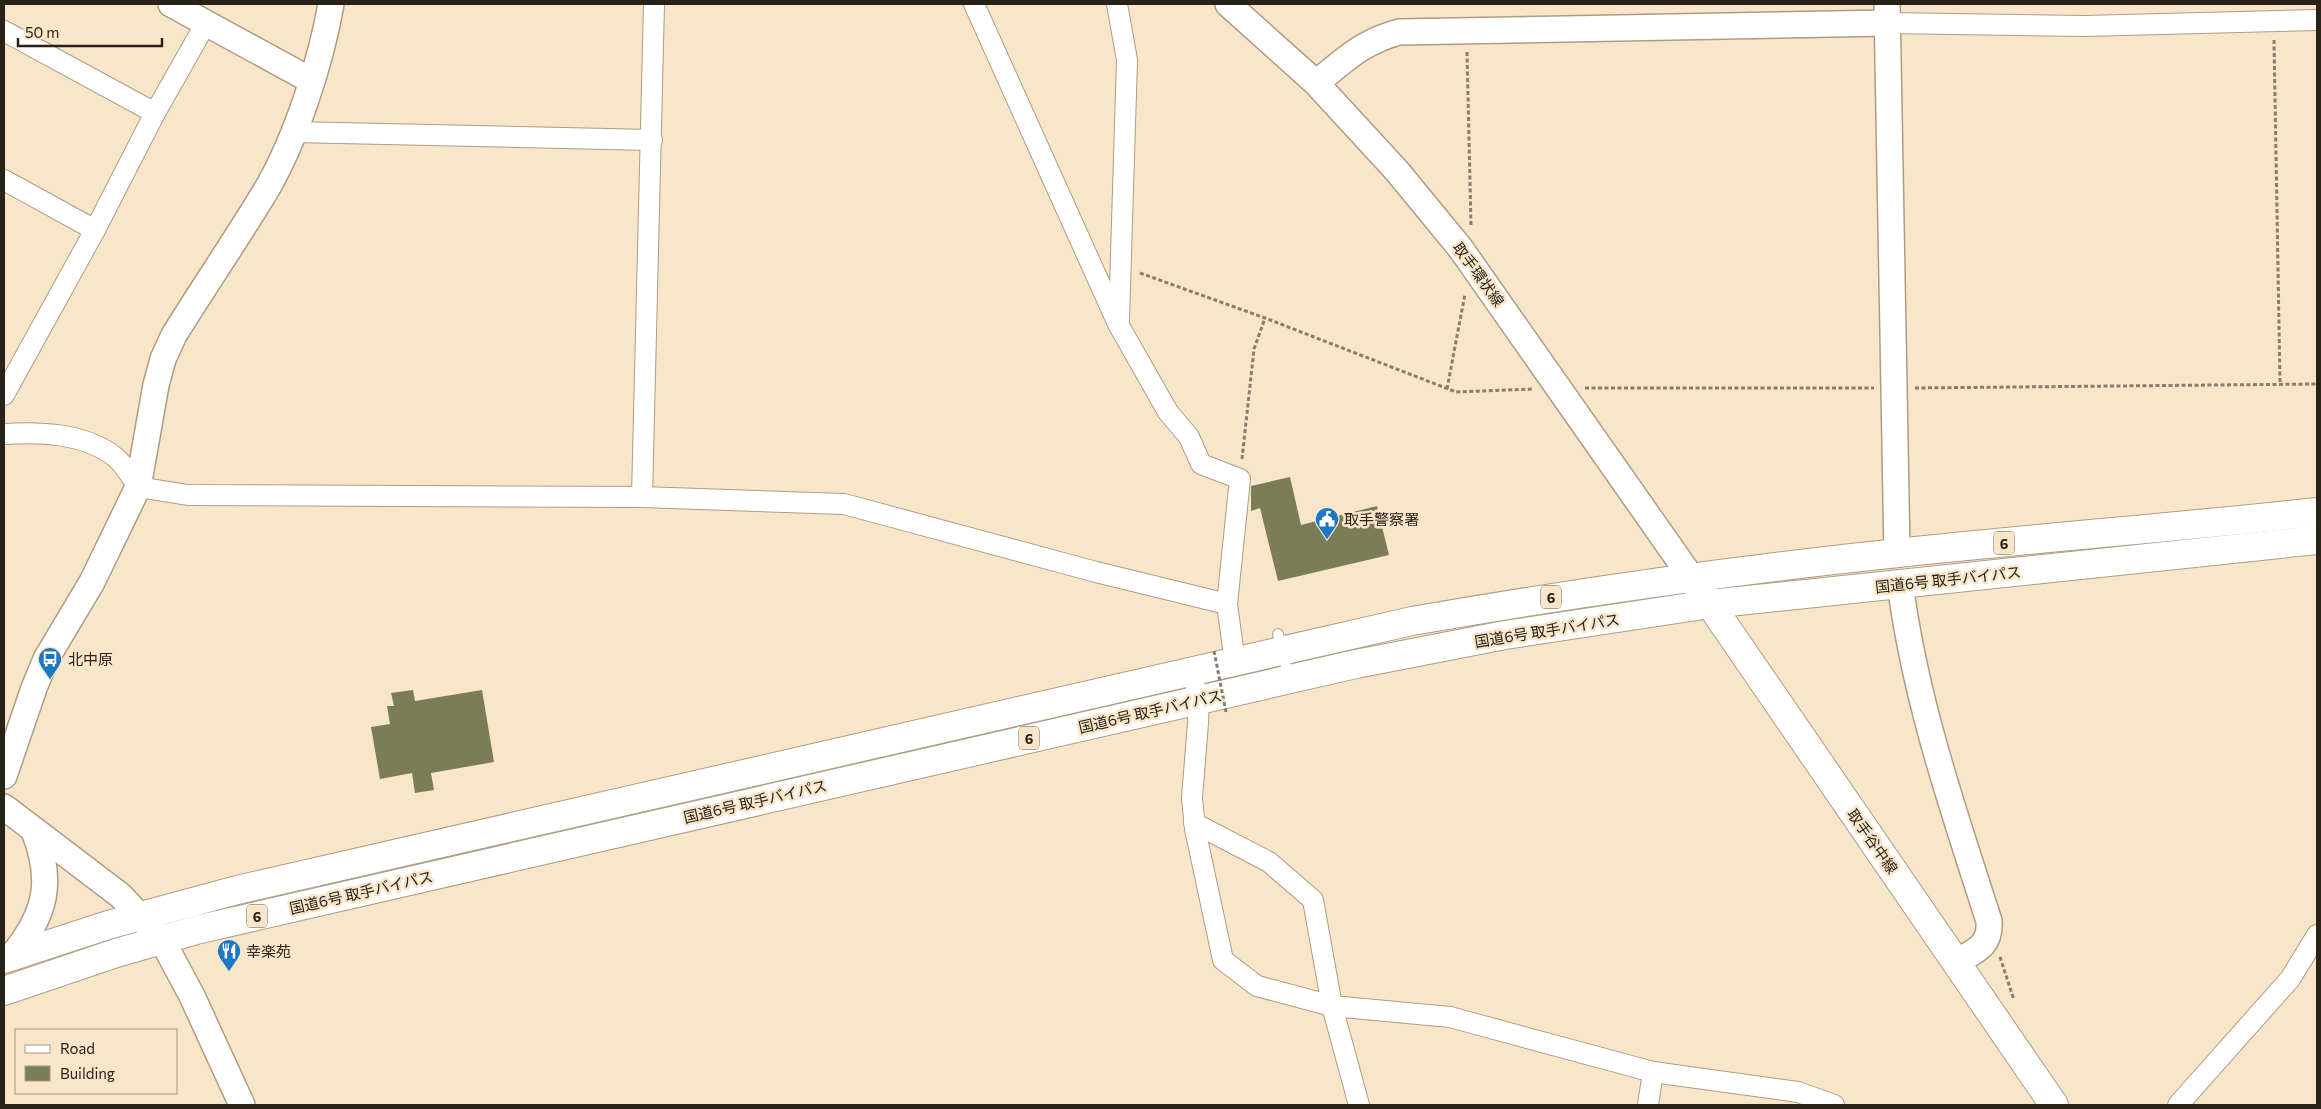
<svg xmlns="http://www.w3.org/2000/svg" width="2321" height="1109" font-family="Commissioner,'Noto Sans JP',sans-serif">
<style>
.building{fill:#7a7d57}
.lines{fill:none;stroke-linecap:round;stroke-linejoin:round}
.service-casing{stroke:#ae9c82;stroke-width:12}
.minor-casing{stroke:#ae9c82;stroke-width:22}
.tertiary-casing{stroke:#ae9c82;stroke-width:28}
.secondary-casing{stroke:#ae9c82;stroke-width:30}
.trunk-casing{stroke:#ae9c82;stroke-width:30}
.path{stroke:#8a7d6b;stroke-width:3;stroke-dasharray:4 2.5;stroke-linecap:butt}
.service{stroke:#fff;stroke-width:10}
.minor{stroke:#fff;stroke-width:20}
.tertiary{stroke:#fff;stroke-width:25}
.secondary{stroke:#fff;stroke-width:28}
.trunk{stroke:#fff;stroke-width:28}
.path-bridge{stroke:#8a7d6b;stroke-width:3;stroke-dasharray:4 2.5;stroke-linecap:butt}
.labels{text-anchor:middle;dominant-baseline:central;stroke-width:5;stroke-linejoin:round;paint-order:stroke}
.shield{fill:#f9e6ca;stroke:#675d4d;stroke-width:1}
.shield-label{font-size:14px;font-weight:bold;fill:#292218}
.street-label{font-size:15px;fill:#292218;stroke:#f9e6ca}
.poi-label{font-size:15px;fill:#292218;stroke:#f9e6ca;text-anchor:start}
</style>
<rect width="100%" height="100%" fill="#f9e6ca"/>
<g class="building">
<path d="M 1290,477 L 1301,525 L 1377,506 L 1389,555 L 1278,581 L 1260,508 L 1251,511 L 1251,486 Z"/>
<path d="M 413,690 L 415,701 L 482,690 L 494,762 L 431,773 L 434,790 L 415,793 L 412,773 L 380,779 L 371,727 L 390,724 L 387,706 L 394,706 L 391,693 Z"/>
</g>
<g class="lines">
<g class="service-casing">
<path id="service" d="M 1278,634 L 1289,678"/>
</g>
<g class="minor-casing">
<g id="minor">
<path d="M 974,4 L 1118,324 L 1168,412 L 1189,437 L 1201,464 L 1240,479 L 1227,604 L 1235,663"/>
<path d="M 1117,4 L 1127,60 L 1119,320"/>
<path d="M 1887,23 L 2085,26 L 2317,20"/>
<path d="M 4,31 L 155,113"/>
<path d="M 293,132 L 652,140"/>
<path d="M 4,180 L 95,230"/>
<path d="M 4,395 L 95,230 L 155,113 L 206,23"/>
<path d="M 4,434 C 40,432 85,433 115,457 C 125,465 131,477 138,487 L 188,495 L 642,497 L 844,504 L 1096,572 L 1227,604"/>
<path d="M 642,497 L 654,4"/>
<path d="M 1194,823 L 1269,862 L 1313,900 L 1332,1006 L 1257,986 L 1223,960 L 1195,829 L 1192,798 L 1198,723 L 1199,700 L 1196,689"/>
<path d="M 1359,1105 L 1332,1006 L 1450,1017 L 1653,1072 L 1798,1092 L 1834,1105"/>
<path d="M 1648,1105 L 1653,1072"/>
<path d="M 2178,1105 L 2290,979 L 2317,935"/>
</g>
</g>
<g class="tertiary-casing">
<g id="tertiary">
<path d="M 171,4 L 312,81"/>
<path d="M 1228,4 L 1316,83 L 1397,171 L 1461,249 L 1691,577"/>
<path d="M 1887,4 L 1897,553"/>
<path d="M 1316,83 C 1345,60 1362,42 1399,32 L 1887,23"/>
<path d="M 1900,583 C 1915,700 1953,809 1989,921 C 1991,946 1975,951 1956,962"/>
<path d="M 4,776 L 34,688 L 46,659 L 92,582 L 138,487 L 156,385 L 163,359 L 174,335 C 205,285 238,237 268,187 C 297,136 321,61 331,4"/>
<path d="M 4,807 L 121,896 L 162,940 L 192,996 L 242,1105"/>
<path d="M 11,957 C 46,915 54,882 34,831"/>
</g>
</g>
<g class="secondary-casing">
<path id="secondary" d="M 1697,585 L 2054,1105"/>
</g>
<g class="trunk-casing">
<g id="trunk">
<path d="M 4,959 L 108,925 L 237,890 L 1412,621 C 1573,593 1735,570 1898,553 C 2037,538 2178,527 2317,512"/>
<path d="M 4,991 L 116,953 L 196,930 L 1356,664 L 1505,635 L 1710,604 L 2317,540"/>
</g>
</g>
<g class="path">
<path d="M 2274,40 L 2280,384"/>
<path d="M 1467,52 L 1471,225"/>
<path d="M 1140,273 L 1265,318 L 1456,392 L 1532,389"/>
<path d="M 1585,388 L 1874,388"/>
<path d="M 1915,388 L 2317,384"/>
<path d="M 1447,389 L 1465,294"/>
<path d="M 1242,459 L 1254,349 L 1265,318"/>
<path d="M 2000,957 L 2014,1000"/>
</g>
<use href="#service" class="service"/>
<use href="#minor" class="minor"/>
<use href="#tertiary" class="tertiary"/>
<use href="#secondary" class="secondary"/>
<use href="#trunk" class="trunk"/>
<path class="path-bridge" d="M 1214,651 L 1226,712"/>
</g>
<defs>
<g id="civic-pin" transform="scale(1.25)"><path d="M0 17L-7.5 6A9.5 9.5 0 1 1 7.5 6Z" fill="#1c77c4" stroke="#f9e6ca"/><path d="M-.6-6.5H3V-4.5H.6V-3L4-1V1h2V6H-6V1h2V-1L-.6-3ZM-1.2 2.5V6h2.4V2.5Z" fill="#fff"/></g>
<g id="bus-pin" transform="scale(1.25)"><path d="M0 17L-7.5 6A9.5 9.5 0 1 1 7.5 6Z" fill="#1c77c4" stroke="#f9e6ca"/><path d="M-5-6H5V4H4V6H2V4H-2V6H-4V4H-5ZM-3.5-4V0h7V-4ZM-3.5 1.2v1.5H-2V1.2ZM2 1.2v1.5H3.5V1.2Z" fill="#fff"/></g>
<g id="restaurant-pin" transform="scale(1.25)"><path d="M0 17L-7.5 6A9.5 9.5 0 1 1 7.5 6Z" fill="#1c77c4" stroke="#f9e6ca"/><path d="M-5-6h1v4h1v-4h1v4h1v-4h1v5L-1.5 .5V6h-2V.5L-5-1ZM5-6V6H3V1.5H1.5Q1.5-4 5-6Z" fill="#fff"/></g>
</defs>
<g fill-rule="evenodd">
<use href="#civic-pin" x="1327" y="519"/>
<use href="#bus-pin" x="50" y="659"/>
<use href="#restaurant-pin" x="229" y="951"/>
</g>
<g class="labels">
<g class="shield">
<rect x="1994" y="531.5" width="20" height="23" rx="4"/>
<rect x="1541" y="585.5" width="20" height="23" rx="4"/>
<rect x="1019" y="726.5" width="20" height="23" rx="4"/>
<rect x="247" y="904.5" width="20" height="23" rx="4"/>
</g>
<g class="shield-label">
<text x="2004" y="543">6</text>
<text x="1551" y="597">6</text>
<text x="1029" y="738">6</text>
<text x="257" y="916">6</text>
</g>
<g class="street-label">
<text transform="translate(1479 274) rotate(54)">取手環状線</text>
<text transform="translate(1948 579) rotate(-6)">国道6号 取手バイパス</text>
<text transform="translate(1547 630) rotate(-9)">国道6号 取手バイパス</text>
<text transform="translate(1150 711) rotate(-13)">国道6号 取手バイパス</text>
<text transform="translate(755 801) rotate(-13)">国道6号 取手バイパス</text>
<text transform="translate(1873 841) rotate(55)">取手谷中線</text>
<text transform="translate(361 892) rotate(-13)">国道6号 取手バイパス</text>
</g>
<g class="poi-label">
<text x="1344" y="519">取手警察署</text>
<text x="68" y="659">北中原</text>
<text x="246" y="951">幸楽苑</text>
</g>
</g>
<rect width="2321" height="1109" fill="none" stroke="#292218" stroke-width="10"/>
<rect x="15" y="1029" width="162" height="65" fill="#f9e6ca" stroke="#a69883"/>
<rect x="25" y="1045" width="25" height="8" fill="#ffffff" stroke="#a69883"/>
<text x="60" y="1054" font-size="15" fill="#292218">Road</text>
<rect x="25" y="1066" width="25" height="15" fill="#7a7d57" stroke="#a69883"/>
<text x="60" y="1079" font-size="15" fill="#292218">Building</text>
<path d="M18 38v8h144v-8" fill="none" stroke="#292218" stroke-width="2.5"/>
<text x="25" y="38" font-size="15" fill="#292218" stroke="#f9e6ca" stroke-width="4" paint-order="stroke">50 m</text>
</svg>
